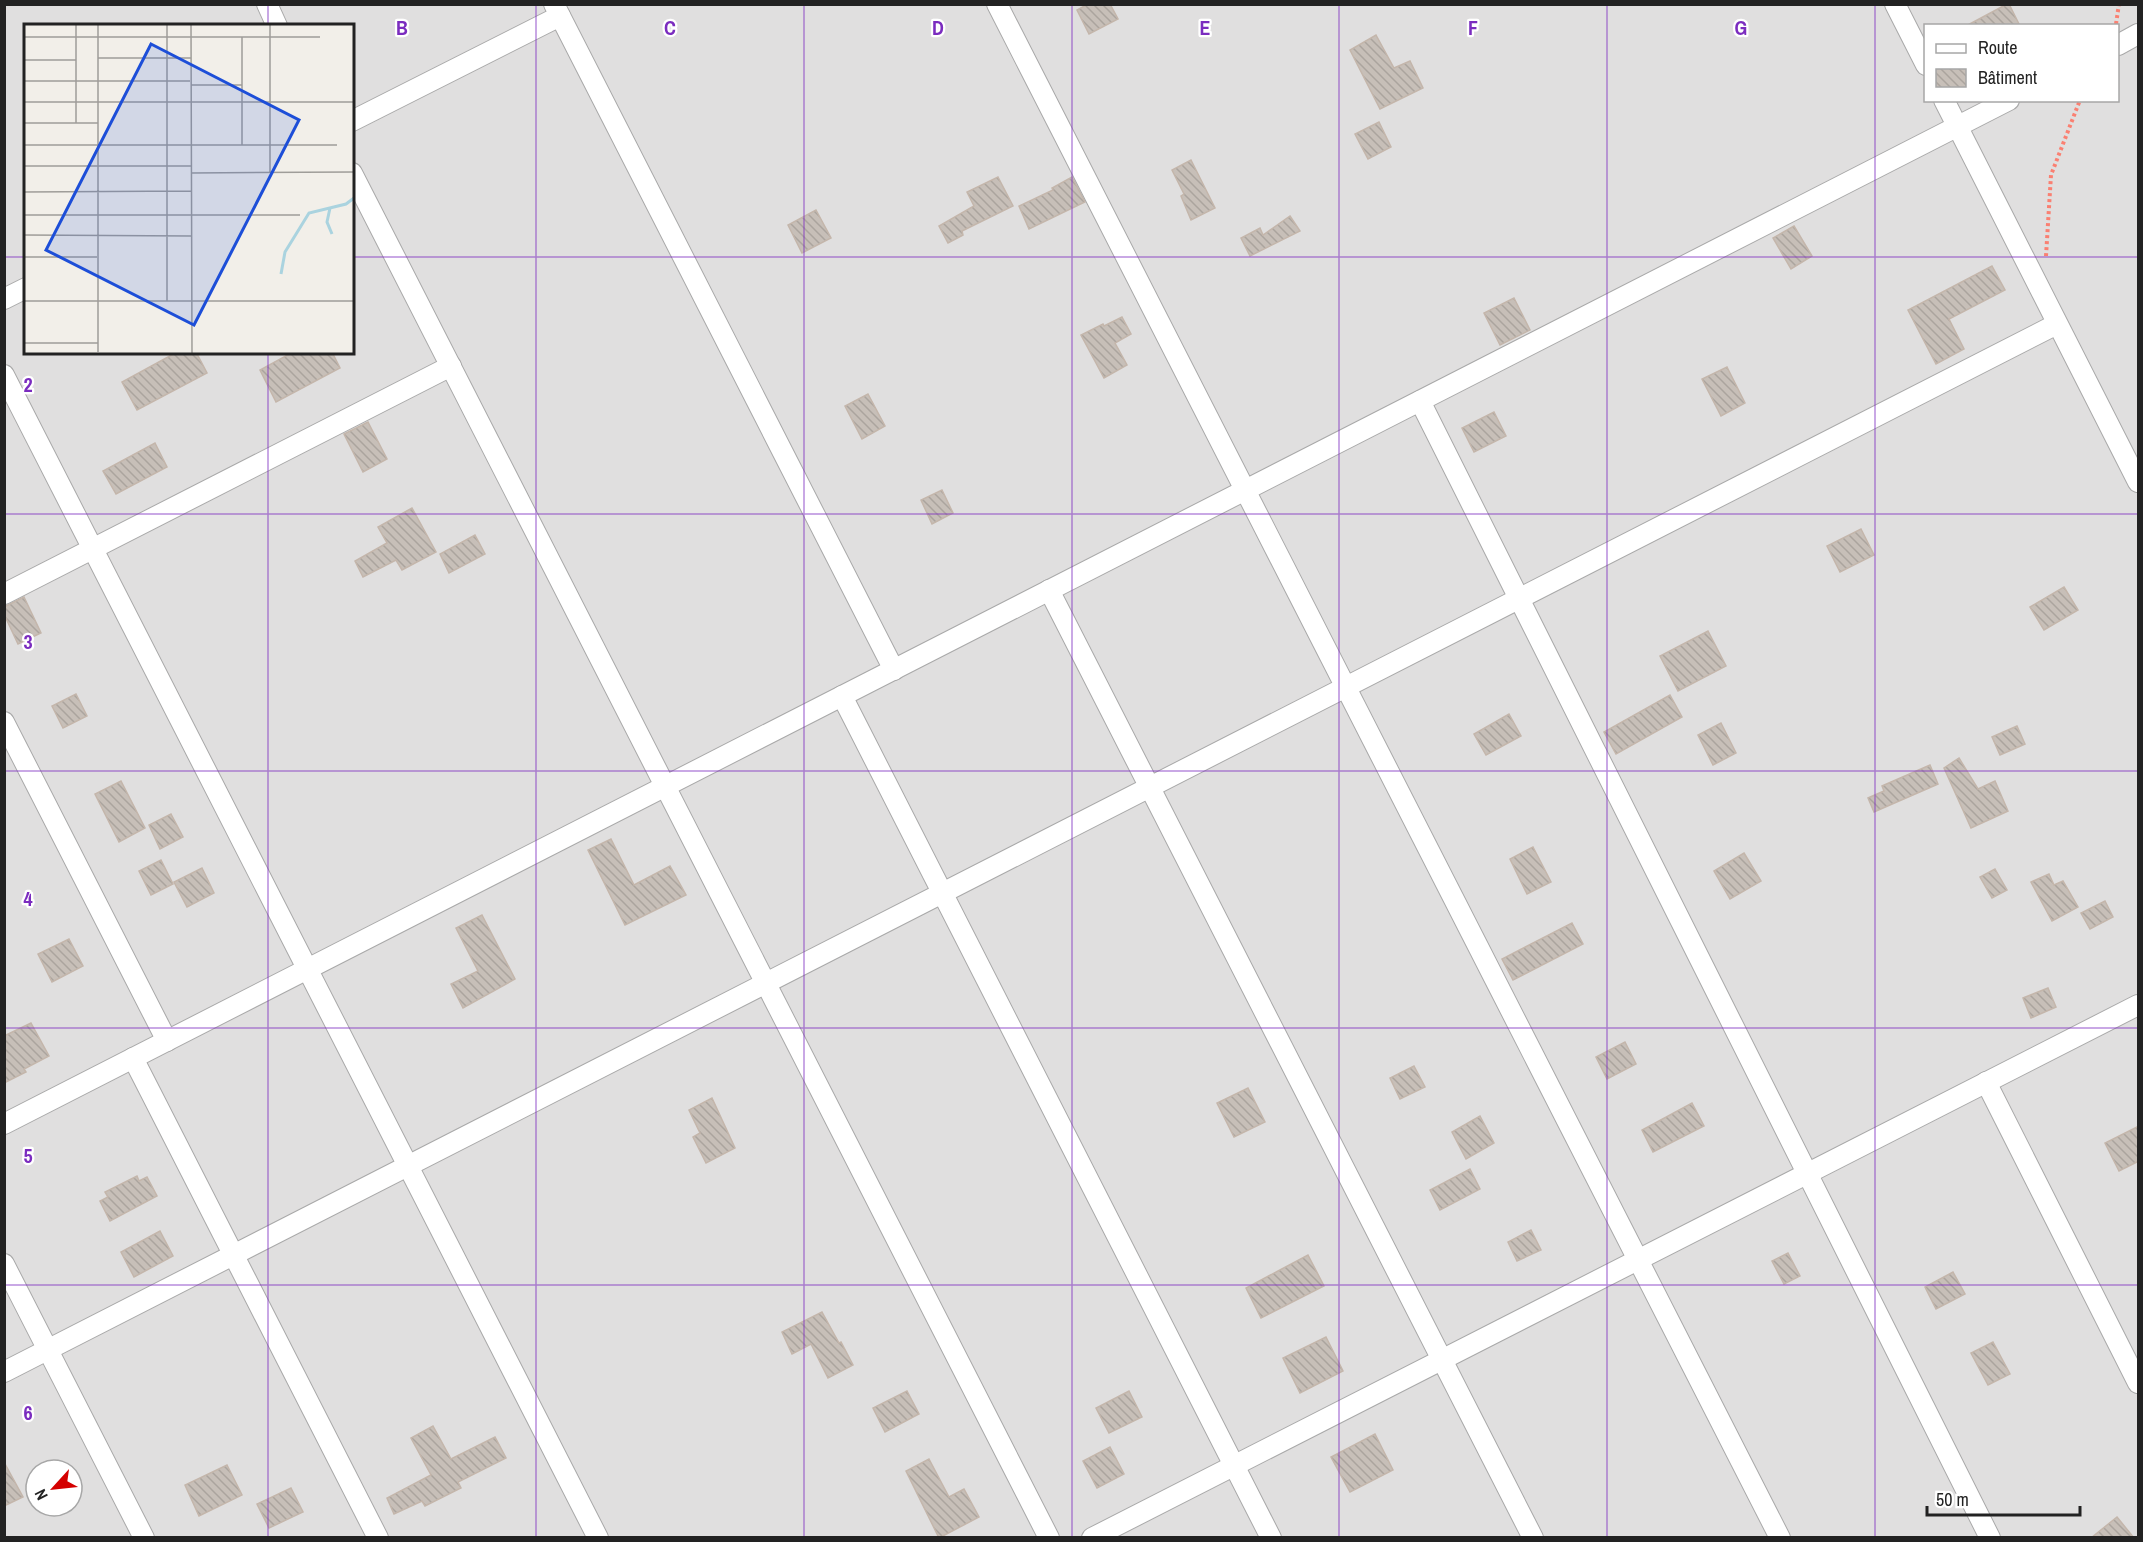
<svg xmlns="http://www.w3.org/2000/svg" width="2143" height="1542" font-family="'Archivo Narrow',sans-serif">
<style>
.residential{fill:#e0dfdf;fill-rule:evenodd}
.building{fill:url(#building-back-hatch);stroke:#c4b6ab;stroke-width:1.5}
.lines{fill:none;stroke-linecap:round;stroke-linejoin:round}
.minor-casing{stroke:#a9a9a9;stroke-width:22}
.path{stroke:#fa8072;stroke-width:4;stroke-dasharray:3 3;stroke-linecap:butt}
.minor{stroke:#fff;stroke-width:20}
.grid{fill:none;stroke:#7b2cbf;stroke-width:1.5;stroke-opacity:0.55}
.inset-river{fill:none;stroke:#aad3df;stroke-width:3}
.inset-road{fill:none;stroke:#9f9d99;stroke-width:1.5}
.view{fill:#1d4ed8;fill-opacity:0.15;stroke:#1d4ed8;stroke-width:3}
.inset-edge{fill:none;stroke:#222;stroke-width:3}
.grid-label{font-size:20px;text-anchor:middle;font-weight:bold;fill:#7b2cbf;stroke:#fff;stroke-width:4.5;stroke-linejoin:round;paint-order:stroke}
</style>
<defs>
<pattern id="building-back-hatch" width="6" height="6" patternUnits="userSpaceOnUse" patternTransform="scale(1.5)"><rect width="6" height="6" fill="#c7bfb8"/><path d="M-1 5l2 2M0 0l6 6M5-1l2 2" fill="none" stroke="#aba49e"/></pattern>
</defs>
<rect width="100%" height="100%" fill="#f2efe9"/>
<path class="residential" d="M 5,5 L 2138,5 L 2138,1537 L 5,1537 ZM 26,26 L 352,26 L 352,352 L 26,352 ZM 1926,26 L 2118,26 L 2118,100 L 1926,100 ZM 36,1470 L 72,1470 L 72,1506 L 36,1506 Z"/>
<g class="building">
<path d="M 1088,4 L 1110,4 L 1118,19 L 1089,34 L 1077,10 Z"/>
<path d="M 2007,4 L 2009,4 L 2020,26 L 1966,26 Z"/>
<path d="M 1376,35 L 1394,68 L 1410,61 L 1423,88 L 1380,109 L 1350,50 Z"/>
<path d="M 1379,122 L 1391,147 L 1368,159 L 1355,134 Z"/>
<path d="M 1191,160 L 1215,208 L 1191,220 L 1181,196 L 1184,194 L 1172,170 Z"/>
<path d="M 998,177 L 1013,206 L 962,231 L 963,235 L 948,243 L 939,226 L 974,206 L 967,192 Z"/>
<path d="M 1072,177 L 1085,202 L 1029,229 L 1019,206 L 1053,190 L 1052,188 Z"/>
<path d="M 816,210 L 831,238 L 802,253 L 788,225 Z"/>
<path d="M 1290,216 L 1300,231 L 1250,256 L 1241,238 L 1260,228 L 1263,235 Z"/>
<path d="M 1794,226 L 1812,256 L 1791,269 L 1773,238 Z"/>
<path d="M 1992,266 L 2005,290 L 1949,319 L 1964,349 L 1936,364 L 1908,310 Z"/>
<path d="M 1514,298 L 1530,330 L 1500,345 L 1484,313 Z"/>
<path d="M 1122,317 L 1131,334 L 1115,343 L 1127,365 L 1104,378 L 1081,335 L 1103,324 L 1104,326 Z"/>
<path d="M 177,352 L 196,352 L 207,373 L 137,410 L 122,382 Z"/>
<path d="M 293,352 L 332,352 L 340,368 L 276,402 L 260,370 Z"/>
<path d="M 1727,367 L 1745,403 L 1721,416 L 1702,379 Z"/>
<path d="M 868,394 L 885,426 L 862,439 L 845,406 Z"/>
<path d="M 1494,412 L 1506,436 L 1474,452 L 1462,428 Z"/>
<path d="M 368,422 L 387,459 L 363,472 L 344,434 Z"/>
<path d="M 155,443 L 167,467 L 116,494 L 103,471 Z"/>
<path d="M 942,490 L 953,513 L 932,524 L 921,500 Z"/>
<path d="M 412,508 L 436,552 L 402,570 L 396,560 L 363,577 L 355,561 L 387,543 L 378,527 Z"/>
<path d="M 1861,529 L 1874,555 L 1840,572 L 1827,546 Z"/>
<path d="M 475,535 L 485,554 L 449,573 L 440,554 Z"/>
<path d="M 2064,587 L 2078,610 L 2044,630 L 2030,607 Z"/>
<path d="M 24,597 L 41,633 L 18,644 L 4,614 L 4,607 Z"/>
<path d="M 1708,631 L 1726,666 L 1678,691 L 1660,656 Z"/>
<path d="M 76,694 L 87,716 L 63,728 L 52,706 Z"/>
<path d="M 1670,695 L 1682,717 L 1616,754 L 1604,732 Z"/>
<path d="M 1509,714 L 1521,736 L 1486,755 L 1474,734 Z"/>
<path d="M 1721,723 L 1736,753 L 1713,765 L 1698,735 Z"/>
<path d="M 2017,726 L 2025,744 L 2000,755 L 1992,737 Z"/>
<path d="M 1959,758 L 1978,789 L 1995,781 L 2008,811 L 1971,828 L 1944,768 Z"/>
<path d="M 1930,765 L 1938,784 L 1874,812 L 1868,798 L 1884,791 L 1882,786 Z"/>
<path d="M 121,781 L 145,828 L 119,842 L 95,794 Z"/>
<path d="M 171,814 L 183,837 L 160,849 L 149,825 Z"/>
<path d="M 611,839 L 634,885 L 670,866 L 686,895 L 625,925 L 588,850 Z"/>
<path d="M 1533,847 L 1551,882 L 1527,894 L 1510,859 Z"/>
<path d="M 1744,853 L 1761,881 L 1730,899 L 1714,871 Z"/>
<path d="M 161,860 L 173,884 L 151,895 L 139,871 Z"/>
<path d="M 202,868 L 214,893 L 187,907 L 174,882 Z"/>
<path d="M 1995,869 L 2007,890 L 1992,898 L 1980,877 Z"/>
<path d="M 2049,874 L 2054,885 L 2063,881 L 2078,907 L 2052,921 L 2031,882 Z"/>
<path d="M 2105,901 L 2113,917 L 2090,929 L 2081,913 Z"/>
<path d="M 482,915 L 515,979 L 463,1008 L 451,984 L 478,971 L 456,928 Z"/>
<path d="M 1572,923 L 1583,944 L 1513,980 L 1502,959 Z"/>
<path d="M 69,939 L 83,966 L 52,982 L 38,954 Z"/>
<path d="M 2048,988 L 2056,1007 L 2031,1018 L 2023,998 Z"/>
<path d="M 31,1023 L 49,1056 L 24,1069 L 26,1072 L 4,1083 L 4,1036 Z"/>
<path d="M 1625,1042 L 1636,1064 L 1607,1079 L 1596,1057 Z"/>
<path d="M 1414,1066 L 1425,1087 L 1400,1099 L 1390,1078 Z"/>
<path d="M 1248,1088 L 1265,1122 L 1234,1137 L 1217,1103 Z"/>
<path d="M 712,1098 L 735,1148 L 706,1163 L 693,1137 L 700,1133 L 689,1110 Z"/>
<path d="M 1692,1103 L 1704,1126 L 1653,1152 L 1642,1130 Z"/>
<path d="M 1480,1116 L 1494,1143 L 1466,1159 L 1452,1132 Z"/>
<path d="M 2139,1126 L 2139,1161 L 2119,1171 L 2105,1143 Z"/>
<path d="M 1470,1169 L 1480,1189 L 1440,1210 L 1430,1190 Z"/>
<path d="M 137,1176 L 139,1181 L 147,1177 L 157,1196 L 110,1221 L 100,1201 L 108,1197 L 105,1192 Z"/>
<path d="M 1531,1230 L 1541,1250 L 1517,1261 L 1508,1242 Z"/>
<path d="M 160,1231 L 173,1256 L 134,1277 L 121,1252 Z"/>
<path d="M 1788,1253 L 1800,1276 L 1784,1284 L 1772,1261 Z"/>
<path d="M 1308,1255 L 1324,1286 L 1261,1318 L 1246,1288 Z"/>
<path d="M 1953,1272 L 1965,1294 L 1936,1309 L 1925,1287 Z"/>
<path d="M 822,1312 L 839,1343 L 841,1342 L 853,1365 L 828,1378 L 811,1344 L 792,1354 L 782,1332 Z"/>
<path d="M 1326,1337 L 1343,1371 L 1300,1393 L 1283,1358 Z"/>
<path d="M 1993,1342 L 2010,1374 L 1988,1385 L 1971,1353 Z"/>
<path d="M 907,1391 L 919,1414 L 885,1432 L 873,1408 Z"/>
<path d="M 1129,1391 L 1142,1417 L 1109,1433 L 1096,1408 Z"/>
<path d="M 433,1426 L 451,1459 L 495,1437 L 506,1458 L 458,1482 L 461,1488 L 425,1506 L 422,1501 L 394,1514 L 387,1498 L 431,1475 L 411,1438 Z"/>
<path d="M 1375,1434 L 1393,1470 L 1350,1492 L 1331,1457 Z"/>
<path d="M 1110,1447 L 1124,1474 L 1097,1488 L 1083,1461 Z"/>
<path d="M 929,1459 L 949,1497 L 964,1489 L 979,1517 L 939,1538 L 906,1471 Z"/>
<path d="M 4,1462 L 23,1497 L 4,1506 Z"/>
<path d="M 227,1465 L 242,1495 L 199,1516 L 185,1485 Z"/>
<path d="M 291,1488 L 303,1512 L 269,1528 L 257,1504 Z"/>
<path d="M 2117,1517 L 2134,1538 L 2091,1538 Z"/>
</g>
<g class="lines">
<g class="minor-casing">
<g id="minor">
<path d="M 267,4 L 277,26"/>
<path d="M 554,4 L 894,670"/>
<path d="M 997,4 L 1780,1538"/>
<path d="M 1895,4 L 1926,65"/>
<path d="M 2118,45 L 2138,34"/>
<path d="M 1944,100 L 2138,482"/>
<path d="M 352,121 L 560,16"/>
<path d="M 352,173 L 1049,1538"/>
<path d="M 4,299 L 26,288"/>
<path d="M 4,375 L 598,1538"/>
<path d="M 1420,401 L 1990,1538"/>
<path d="M 1049,590 L 1533,1538"/>
<path d="M 4,594 L 451,366"/>
<path d="M 842,696 L 1271,1538"/>
<path d="M 4,722 L 167,1041"/>
<path d="M 133,1058 L 378,1538"/>
<path d="M 1986,1082 L 2138,1383"/>
<path d="M 4,1124 L 2009,100"/>
<path d="M 4,1264 L 144,1538"/>
<path d="M 4,1372 L 2057,324"/>
<path d="M 1092,1538 L 2138,1005"/>
</g>
</g>
<g class="path">
<path d="M 2116,24 L 2119,4"/>
<path d="M 2046,256 L 2051,175 L 2080,100"/>
</g>
<use href="#minor" class="minor"/>
</g>
<path class="grid" d="M 268,4 L 268,26M 536,4 L 536,1538M 804,4 L 804,1538M 1072,4 L 1072,1538M 1339,4 L 1339,1538M 1607,4 L 1607,1538M 1875,4 L 1875,1538M 4,257 L 26,257M 352,257 L 2138,257M 268,352 L 268,1538M 4,514 L 2138,514M 4,771 L 2138,771M 4,1028 L 2138,1028M 4,1285 L 2138,1285"/>
<g transform="translate(24 24)">
<rect width="330" height="330" fill="#f2efe9"/>
<path class="inset-river" d="M 306,184 L 303,198 L 308,210M 257,250 L 261,228 L 285,189 L 322,180 L 330,174"/>
<path class="inset-road" d="M 52,1 L 52,99M 74,1 L 74,328M 143,1 L 143,277M 167,1 L 168,329M 246,1 L 246,149M 0,13 L 296,13M 218,13 L 218,121M 74,34 L 167,34M 52,36 L 0,36 L 0,99 L 74,99M 0,57 L 166,57M 167,61 L 218,61M 0,78 L 330,78M 0,121 L 313,121M 0,142 L 167,142M 167,149 L 330,148M 0,168 L 167,167M 0,191 L 276,191M 0,211 L 167,212M 0,233 L 73,233M 0,277 L 330,277M 0,319 L 74,319"/>
<path class="view" d="M 127,20 L 275,96 L 170,301 L 22,226 Z"/>
<rect width="330" height="330" class="inset-edge"/>
</g>
<g class="grid-label">
<text x="402" y="35">B</text>
<text x="670" y="35">C</text>
<text x="938" y="35">D</text>
<text x="1205" y="35">E</text>
<text x="1473" y="35">F</text>
<text x="1741" y="35">G</text>
<text x="28" y="392">2</text>
<text x="28" y="649">3</text>
<text x="28" y="906">4</text>
<text x="28" y="1163">5</text>
<text x="28" y="1420">6</text>
</g>
<rect width="2143" height="1542" fill="none" stroke="#222222" stroke-width="12"/>
<rect x="1924" y="24" width="195" height="78" fill="#ffffff" stroke="#a7a7a7" stroke-width="1.5"/>
<rect x="1936" y="44" width="30" height="9" fill="#ffffff" stroke="#a7a7a7" stroke-width="1.5"/>
<text x="1978" y="54" font-size="18" fill="#222222">Route</text>
<rect x="1936" y="69" width="30" height="18" fill="url(#building-back-hatch)" stroke="#a7a7a7" stroke-width="1.5"/>
<text x="1978" y="84" font-size="18" fill="#222222">Bâtiment</text>
<g transform="translate(54 1488) rotate(243)"><circle r="28" fill="#ffffff" stroke="#a7a7a7" stroke-width="1.5"/>
<path d="M0-4.5L10 22L0 15L-10 22Z" fill="#d40000"/>
<text y="-9" font-size="16" font-weight="bold" text-anchor="middle" fill="#222222">N</text>
</g>
<path d="M1927 1506v9h153v-9" fill="none" stroke="#222222" stroke-width="3"/>
<text x="1936" y="1506" font-size="18" fill="#222222" stroke="#ffffff" stroke-width="4.5" paint-order="stroke">50 m</text>
</svg>
